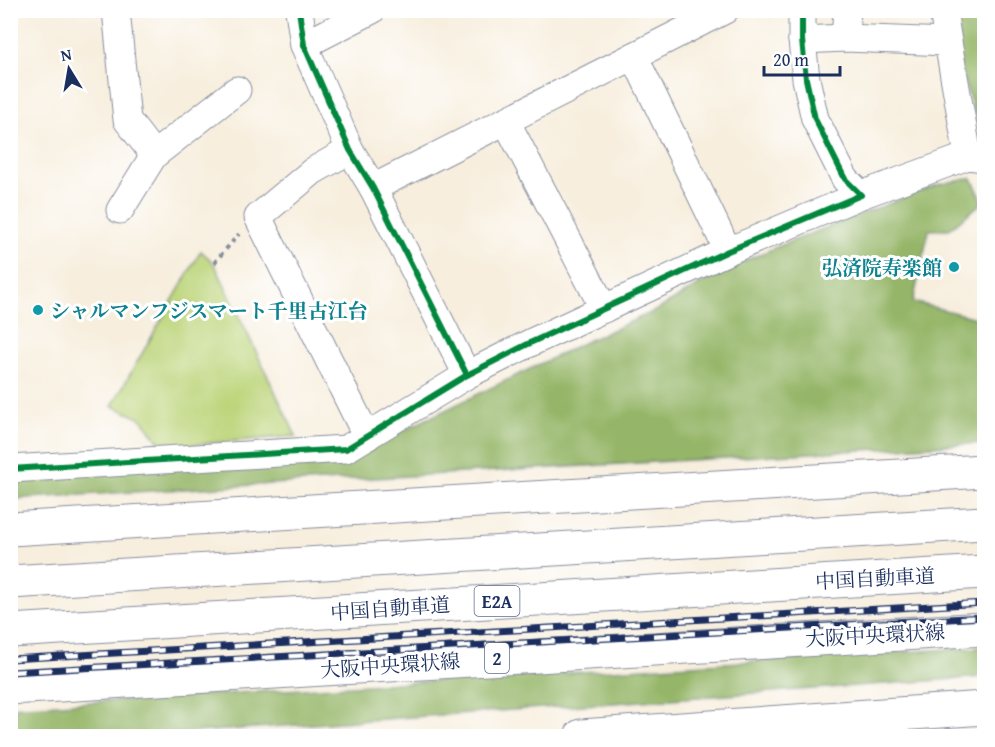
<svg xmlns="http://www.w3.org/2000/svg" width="995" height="747" font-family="'Gentium Book Plus','Noto Serif JP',serif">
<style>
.green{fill:#bcd478;stroke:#6c826b;stroke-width:1.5}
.forest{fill:#95b668;stroke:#587263;stroke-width:1.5}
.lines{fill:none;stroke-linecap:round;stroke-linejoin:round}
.minor-casing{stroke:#898e9e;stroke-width:29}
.major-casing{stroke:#898e9e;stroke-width:35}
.highway-casing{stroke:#898e9e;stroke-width:35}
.path{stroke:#898e9e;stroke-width:4;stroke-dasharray:4.5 4.5;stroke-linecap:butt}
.minor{stroke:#fff;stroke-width:27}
.major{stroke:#fff;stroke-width:33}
.highway{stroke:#fff;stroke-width:33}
.rail-casing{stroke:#1b2f5e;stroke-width:7}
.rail{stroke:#fff;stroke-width:4.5;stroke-dasharray:14;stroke-linecap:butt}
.cycleway-casing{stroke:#fff;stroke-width:10}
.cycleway{stroke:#00873e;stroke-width:6}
.culture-dot{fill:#0f9aa8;stroke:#fff;stroke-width:2}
.labels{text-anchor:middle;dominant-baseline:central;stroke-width:6;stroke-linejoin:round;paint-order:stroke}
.shield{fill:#fff;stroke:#5f6d8e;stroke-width:1.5}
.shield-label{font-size:18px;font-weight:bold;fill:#1b2f5e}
.culture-label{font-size:20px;font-weight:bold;fill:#0d838f;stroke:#fff;text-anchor:end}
.street-label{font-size:20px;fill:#1b2f5e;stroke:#fff}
</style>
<rect width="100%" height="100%" fill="#fff"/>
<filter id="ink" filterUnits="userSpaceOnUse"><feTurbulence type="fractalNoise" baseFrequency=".0167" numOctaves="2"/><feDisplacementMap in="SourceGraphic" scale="12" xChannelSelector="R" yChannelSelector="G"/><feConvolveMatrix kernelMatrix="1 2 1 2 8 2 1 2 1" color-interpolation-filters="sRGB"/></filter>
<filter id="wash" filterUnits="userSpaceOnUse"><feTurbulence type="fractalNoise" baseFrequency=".008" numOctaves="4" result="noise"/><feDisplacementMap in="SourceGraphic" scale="24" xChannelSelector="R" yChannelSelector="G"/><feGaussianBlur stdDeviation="1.35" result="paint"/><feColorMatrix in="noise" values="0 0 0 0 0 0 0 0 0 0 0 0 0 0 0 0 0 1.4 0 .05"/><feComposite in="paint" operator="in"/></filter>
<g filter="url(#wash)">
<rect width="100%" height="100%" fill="#f7eedd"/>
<path class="green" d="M 201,251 L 214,263 L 296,436 L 163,447 L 142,419 L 112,406 Z"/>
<g class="forest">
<path d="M 952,11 L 984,11 L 984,136 L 981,134 L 953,46 Z"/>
<path d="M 972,178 L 983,202 L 949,229 L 929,230 L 913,302 L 984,320 L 984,443 L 11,499 L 11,480 L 388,438 L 585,342 L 657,310 L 724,270 L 779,246 L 937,185 Z"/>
<path d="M 984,647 L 984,677 L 139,736 L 11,736 L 11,707 Z"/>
</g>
</g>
<g filter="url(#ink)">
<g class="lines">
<g class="minor-casing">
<g id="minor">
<path d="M 116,10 L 127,120 L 154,155"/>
<path d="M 299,10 L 304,45 L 350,150 L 373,188 L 467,375"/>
<path d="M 802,10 L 802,40 L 806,79 L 815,119 L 845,179 L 861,195"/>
<path d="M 943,10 L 948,42"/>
<path d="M 845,38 L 847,10"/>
<path d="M 802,40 L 845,38 L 948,42 L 968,156"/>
<path d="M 304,45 L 372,10"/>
<path d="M 634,56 L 728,251"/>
<path d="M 506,121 L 604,309"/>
<path d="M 350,150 L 313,171 L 258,217 L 367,437"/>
<path d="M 373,188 L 725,10"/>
<path d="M 120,210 L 154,155 L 237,90"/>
<path d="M 10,469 L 346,449 L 467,375 L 532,342 L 728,251 L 861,195 L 968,156 L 984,158"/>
</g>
</g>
<g class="major-casing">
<g id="major">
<path d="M 10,529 L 984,471"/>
<path d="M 10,688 L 984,629"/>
<path d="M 581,736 L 984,708"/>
</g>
</g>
<g class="highway-casing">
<g id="highway">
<path d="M 10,582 L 984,523"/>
<path d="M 10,631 L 984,572"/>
</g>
</g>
<path class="path" d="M 214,263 L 239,234"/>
<use href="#minor" class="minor"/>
<use href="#major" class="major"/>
<use href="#highway" class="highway"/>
<g class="rail-casing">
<g id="rail">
<path d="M 10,659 L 984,603"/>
<path d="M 10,672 L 984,617"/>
</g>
</g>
<use href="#rail" class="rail"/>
<g class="cycleway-casing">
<g id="cycleway">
<path d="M 299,10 L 304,45 L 350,150 L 373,188 L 467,375"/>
<path d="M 10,469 L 346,449 L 467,375 L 532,342 L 728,251 L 861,195 L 845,179 L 815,119 L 806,79 L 802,40 L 802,10"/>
</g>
</g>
<use href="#cycleway" class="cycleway"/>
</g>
</g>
<g class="culture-dot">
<circle cx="954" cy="267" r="6"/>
<circle cx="38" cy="310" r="6"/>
</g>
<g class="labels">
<g class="shield">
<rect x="474.5" y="586" width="45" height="30" rx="4.5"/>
<rect x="485" y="643" width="24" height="30" rx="4.5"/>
</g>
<g class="shield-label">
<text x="497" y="601">E2A</text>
<text x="497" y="658">2</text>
</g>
<g class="culture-label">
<text x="942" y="267">弘済院寿楽館</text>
<text x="50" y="310" text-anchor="start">シャルマンフジスマート千里古江台</text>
</g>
<g class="street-label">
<text transform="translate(875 578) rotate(-3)">中国自動車道</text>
<text transform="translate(390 608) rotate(-4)">中国自動車道</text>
<text transform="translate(875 635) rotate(-3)">大阪中央環状線</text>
<text transform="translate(390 665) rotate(-4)">大阪中央環状線</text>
</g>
</g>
<rect width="995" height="747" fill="none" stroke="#fff" stroke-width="36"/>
<g transform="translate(69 69) rotate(349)" stroke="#ffffff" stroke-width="4.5" paint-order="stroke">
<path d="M0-4.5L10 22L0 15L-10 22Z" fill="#1b2f5e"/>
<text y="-9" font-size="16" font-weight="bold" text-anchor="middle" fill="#1b2f5e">N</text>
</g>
<path d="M764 66v9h76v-9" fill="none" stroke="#1b2f5e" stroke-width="3"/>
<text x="773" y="66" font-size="18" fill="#1b2f5e" stroke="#ffffff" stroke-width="4.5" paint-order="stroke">20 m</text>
</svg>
